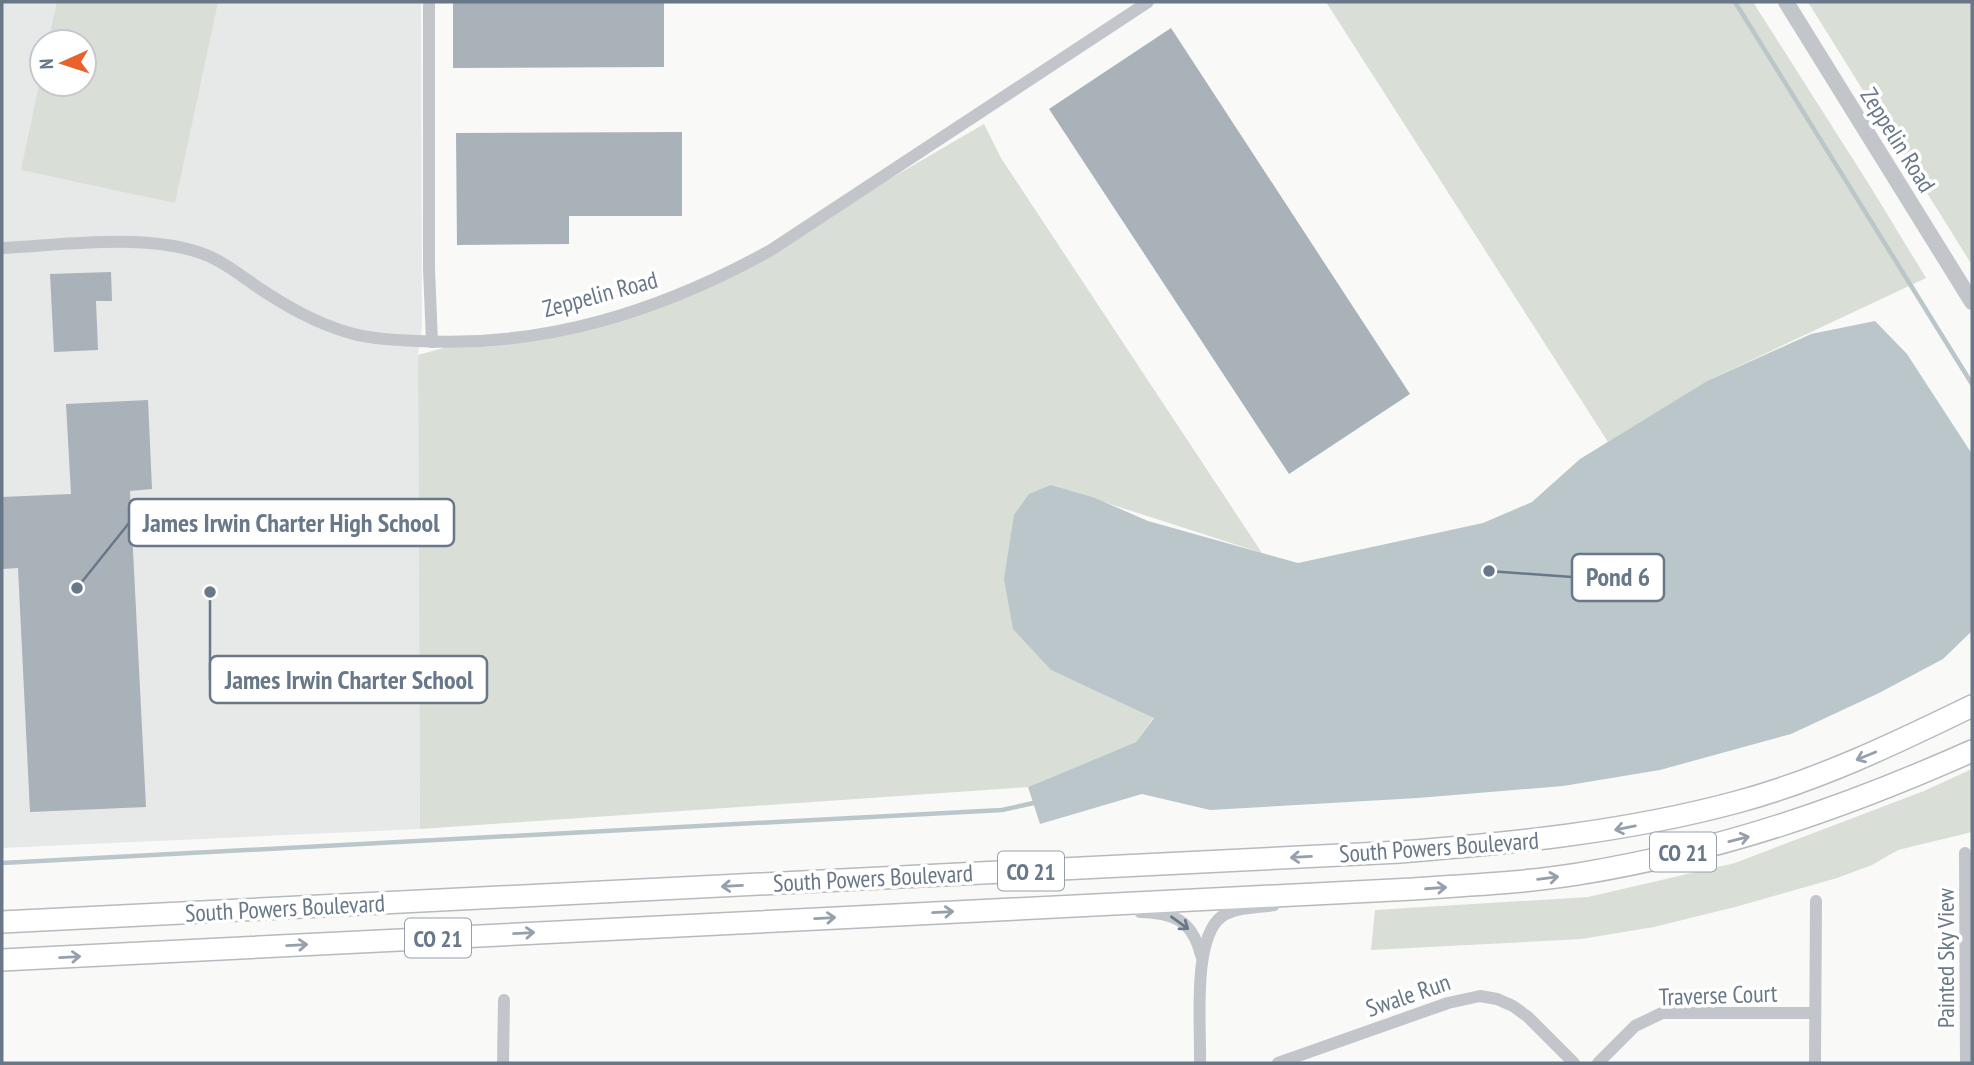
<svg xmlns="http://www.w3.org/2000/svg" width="1974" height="1065" font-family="'PT Sans Narrow',sans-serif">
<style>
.built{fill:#e7e8e8;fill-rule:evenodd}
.green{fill:#d9ded6}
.water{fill:#bbc6cb}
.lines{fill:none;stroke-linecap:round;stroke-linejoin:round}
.stream{stroke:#bbc6cb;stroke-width:4.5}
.building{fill:#a9b1b9}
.trunk-casing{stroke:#b6b9bd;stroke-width:24}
.minor{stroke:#c2c6cb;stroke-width:12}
.tertiary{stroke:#c2c6cb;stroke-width:16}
.trunk{stroke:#fff;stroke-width:21}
.oneway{stroke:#95a0ac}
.oneway2{stroke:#687889}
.labels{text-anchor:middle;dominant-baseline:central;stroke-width:7;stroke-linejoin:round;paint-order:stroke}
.shield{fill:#fff;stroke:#95a0ac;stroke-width:2}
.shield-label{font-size:23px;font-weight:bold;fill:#687889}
.street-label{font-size:24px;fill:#687889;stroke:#fff}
.leader{fill:none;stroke:#687889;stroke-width:2.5}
.callout-dot{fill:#687889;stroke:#fff;stroke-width:2.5}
.callout{fill:#fff;stroke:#687889;stroke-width:2.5}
.callout-label{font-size:26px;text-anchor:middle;font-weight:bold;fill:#687889}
</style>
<rect width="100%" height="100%" fill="#f9f9f7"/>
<path class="built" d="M 2,2 L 421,2 L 422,326 L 418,355 L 420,829 L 2,848 ZM 42,42 L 84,42 L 84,84 L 42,84 Z"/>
<g class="green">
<path d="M 57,2 L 218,2 L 175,203 L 21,170 L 42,71 L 42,84 L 84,84 L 84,42 L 48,42 Z"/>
<path d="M 1326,2 L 1753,2 L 1870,186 L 1926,278 L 1707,381 L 1608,442 Z"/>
<path d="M 1808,2 L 1972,2 L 1972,265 Z"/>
<path d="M 984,124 L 1001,158 L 1262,553 L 1051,485 L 1051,670 L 1154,717 L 1136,742 L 1028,787 L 420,829 L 418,355 L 469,341 L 553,332 L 720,278 Z"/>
<path d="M 1972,769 L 1972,832 L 1898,850 L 1872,865 L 1837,878 L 1735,907 L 1654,927 L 1581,939 L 1371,950 L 1375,910 L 1588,897 L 1735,863 L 1924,791 Z"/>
</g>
<path class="water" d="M 1875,321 L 1907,354 L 1972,454 L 1972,631 L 1943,659 L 1879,693 L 1791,734 L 1660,770 L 1563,786 L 1418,798 L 1210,810 L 1142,794 L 1040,824 L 1028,787 L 1136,742 L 1154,718 L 1051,670 L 1013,629 L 1004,579 L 1014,515 L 1029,494 L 1051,485 L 1095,498 L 1148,521 L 1298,563 L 1483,523 L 1532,502 L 1580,459 L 1707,381 L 1811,334 Z"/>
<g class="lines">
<g class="stream">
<path d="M 1735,2 L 1972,384"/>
<path d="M 2,863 L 1002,810 L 1038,802"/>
</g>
</g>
<g class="building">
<path d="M 453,2 L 664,2 L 664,67 L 453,68 Z"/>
<path d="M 1171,28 L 1410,394 L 1289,474 L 1049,109 Z"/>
<path d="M 682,132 L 682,216 L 569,216 L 569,244 L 457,245 L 456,133 Z"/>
<path d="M 111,272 L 112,301 L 96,301 L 98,350 L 54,352 L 50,274 Z"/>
<path d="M 148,400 L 152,489 L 130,491 L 146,807 L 30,812 L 18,568 L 2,569 L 2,497 L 71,494 L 66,404 Z"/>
</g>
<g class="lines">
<g class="trunk-casing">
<g id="trunk">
<path d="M 2,922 L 1400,852 C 1514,843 1626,832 1737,802 C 1819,780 1896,743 1972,706"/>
<path d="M 2,960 L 1413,889 C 1468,885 1523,883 1578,874 C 1719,851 1842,809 1972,751"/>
</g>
</g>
<g class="minor">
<path d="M 429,2 L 429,269 L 432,342"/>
<path d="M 2,248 C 63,245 143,233 201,253 C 221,260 239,274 256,286 C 286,306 315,323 350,333 C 371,339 395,340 418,341 C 545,348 661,311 771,250 L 1148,2"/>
<path d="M 1965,853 L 1966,1063"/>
<path d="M 1140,912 C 1174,913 1192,920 1201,955"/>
<path d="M 503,1063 L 504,1000"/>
<path d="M 1200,1063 C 1201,1027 1192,940 1221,917 C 1235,907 1257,908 1274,905"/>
<path d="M 1278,1063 L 1448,1003 L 1480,996 L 1497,999 L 1513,1006 L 1528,1017 L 1574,1063"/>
<path d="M 1598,1063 L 1635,1026 L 1662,1013 L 1815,1013"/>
<path d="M 1815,1063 L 1816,901"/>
</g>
<path class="tertiary" d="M 1786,2 L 1972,302"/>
<use href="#trunk" class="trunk"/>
</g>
<defs><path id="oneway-shaft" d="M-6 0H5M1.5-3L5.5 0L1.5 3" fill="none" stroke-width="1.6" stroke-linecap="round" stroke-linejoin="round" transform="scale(1.75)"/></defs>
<g class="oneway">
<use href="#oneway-shaft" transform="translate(1866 756) rotate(158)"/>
<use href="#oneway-shaft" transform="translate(1625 828) rotate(169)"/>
<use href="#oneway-shaft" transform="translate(1739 839) rotate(-14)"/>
<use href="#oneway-shaft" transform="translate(1301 857) rotate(177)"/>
<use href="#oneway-shaft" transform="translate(1548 878) rotate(-7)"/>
<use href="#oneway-shaft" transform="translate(732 886) rotate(177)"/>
<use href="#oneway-shaft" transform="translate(1436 888) rotate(-4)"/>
<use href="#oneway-shaft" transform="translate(943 912) rotate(-3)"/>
<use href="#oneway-shaft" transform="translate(825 918) rotate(-3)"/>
<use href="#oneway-shaft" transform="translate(524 933) rotate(-3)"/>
<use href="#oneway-shaft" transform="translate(297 945) rotate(-3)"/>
<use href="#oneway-shaft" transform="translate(70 957) rotate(-3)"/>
</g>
<use class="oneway2" href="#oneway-shaft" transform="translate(1180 923) rotate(36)"/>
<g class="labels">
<g class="shield">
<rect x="1650" y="832.5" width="66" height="39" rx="5"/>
<rect x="998" y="851.5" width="66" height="39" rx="5"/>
<rect x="405" y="918.5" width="66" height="39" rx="5"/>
</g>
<g class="shield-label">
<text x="1683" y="852">CO 21</text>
<text x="1031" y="871">CO 21</text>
<text x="438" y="938">CO 21</text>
</g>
<g class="street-label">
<text transform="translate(1898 140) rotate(58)">Zeppelin Road</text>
<text transform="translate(600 294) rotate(-15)">Zeppelin Road</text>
<text transform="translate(1439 847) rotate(-4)">South Powers Boulevard</text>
<text transform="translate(873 878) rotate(-3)">South Powers Boulevard</text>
<text transform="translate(285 908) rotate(-3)">South Powers Boulevard</text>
<text transform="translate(1945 958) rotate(-90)">Painted Sky View</text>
<text transform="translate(1408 995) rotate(-19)">Swale Run</text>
<text transform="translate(1718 995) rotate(-2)">Traverse Court</text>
</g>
</g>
<path class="leader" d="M77 588L129 523M1489 571L1572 577M210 592L210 680"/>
<g class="callout-dot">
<circle cx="77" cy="588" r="7"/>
<circle cx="1489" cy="571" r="7"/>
<circle cx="210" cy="592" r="7"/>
</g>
<g class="callout">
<rect x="129" y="499" width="325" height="47" rx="7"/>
<rect x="1572" y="554" width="92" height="47" rx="7"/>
<rect x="210" y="656" width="277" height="47" rx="7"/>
</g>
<g class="callout-label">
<text x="291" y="532">James Irwin Charter High School</text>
<text x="1618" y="586">Pond 6</text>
<text x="349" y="689">James Irwin Charter School</text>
</g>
<rect width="1974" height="1065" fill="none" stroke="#687889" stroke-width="7"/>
<g transform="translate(63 63) rotate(267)"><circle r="33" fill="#ffffff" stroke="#c3c9d0" stroke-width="2"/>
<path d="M0-5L12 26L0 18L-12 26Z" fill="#e7632a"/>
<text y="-10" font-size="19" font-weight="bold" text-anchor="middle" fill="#687889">N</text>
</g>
</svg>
